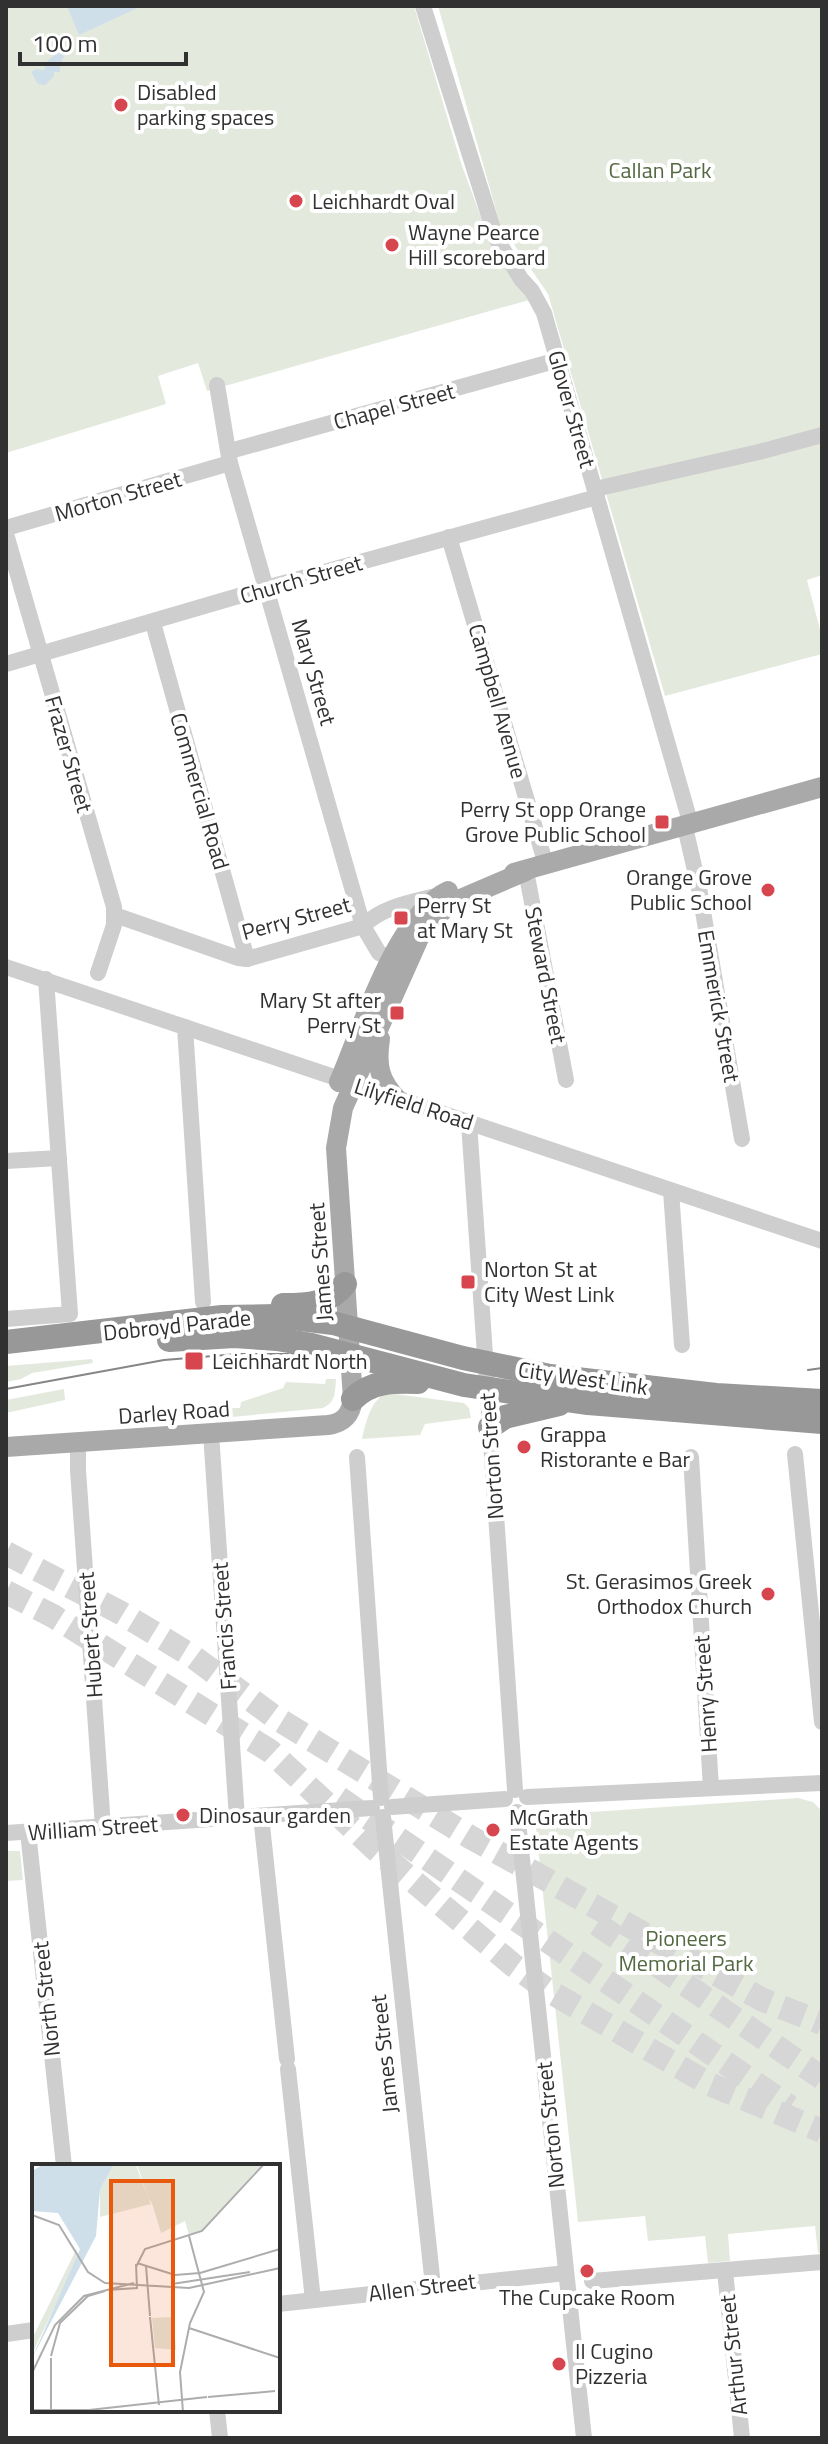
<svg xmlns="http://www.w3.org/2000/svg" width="828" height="2444" font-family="'Titillium Web',sans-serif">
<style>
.green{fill:#e4e9de}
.water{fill:#cfdfea}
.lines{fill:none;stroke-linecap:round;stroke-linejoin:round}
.highway-tunnel{stroke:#d6d6d6;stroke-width:24;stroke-dasharray:24 12;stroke-linecap:butt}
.minor{stroke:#cecece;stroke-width:16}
.major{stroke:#a9a9a9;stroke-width:20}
.highway{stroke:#989898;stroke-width:24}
.tram{stroke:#868686;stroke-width:2}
.poi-dot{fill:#d7454f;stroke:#fff;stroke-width:3}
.labels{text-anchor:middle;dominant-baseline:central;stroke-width:8;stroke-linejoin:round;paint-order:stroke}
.poi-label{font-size:22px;fill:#313131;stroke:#fff;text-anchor:start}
.park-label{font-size:22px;fill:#546942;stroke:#fff}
.street-label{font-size:22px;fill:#313131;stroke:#fff}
.inset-road{fill:none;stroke:#adadad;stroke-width:2}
.view{fill:#e8590c;fill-opacity:0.15;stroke:#e8590c;stroke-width:4}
.inset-edge{fill:none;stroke:#313131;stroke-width:4}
</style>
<rect width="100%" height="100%" fill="#fff"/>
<g class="green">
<path d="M 6,6 L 414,6 L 461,163 L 489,239 L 529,300 L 207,391 L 198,363 L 158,376 L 166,404 L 6,453 Z"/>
<path d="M 438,6 L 822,6 L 822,575 L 807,580 L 822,637 L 822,654 L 665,696 L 548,294 L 500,224 Z"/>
<path d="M 92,1359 L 93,1363 L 32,1373 L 21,1379 L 6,1382 L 6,1366 Z"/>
<path d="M 326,1379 L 336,1379 C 335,1392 336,1402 323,1408 L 232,1417 L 232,1408 L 240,1408 L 241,1402 L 283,1388 L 286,1382 L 325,1384 Z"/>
<path d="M 64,1389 L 65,1400 L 6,1413 L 6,1400 Z"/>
<path d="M 387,1393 L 464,1403 L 469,1408 L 471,1418 L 425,1424 L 420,1435 L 362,1439 C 366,1423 370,1400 387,1393 Z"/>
<path d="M 798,1798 L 813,1802 L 822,1811 L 822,2253 L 818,2253 L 815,2226 L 728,2234 L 730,2261 L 708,2263 L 705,2236 L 648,2241 L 645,2216 L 578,2222 L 536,1828 L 547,1815 Z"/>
<path d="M 6,1851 L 20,1851 L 23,1880 L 6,1881 Z"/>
</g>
<g class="water">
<path d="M 67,6 L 142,6 L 79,35 Z"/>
<path d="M 58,52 L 64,56 L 60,65 L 60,72 L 54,72 L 54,76 L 45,85 L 38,84 L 31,72 L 36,69 L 45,70 L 44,64 Z"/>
</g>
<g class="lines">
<g class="highway-tunnel">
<path d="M 6,1553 L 121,1613 L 192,1656 L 273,1716 L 470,1837 L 763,2000 L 822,2023"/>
<path d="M 6,1592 L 53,1616 L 270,1751 L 374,1848 L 513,1965 L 549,1991 L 707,2083 L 822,2131"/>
<path d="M 339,1798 L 790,2107"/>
<path d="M 597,1924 L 822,2078"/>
</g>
<g class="minor">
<path d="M 423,6 L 496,238 L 521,279 L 532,291 L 544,313 L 691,825"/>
<path d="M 217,385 L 230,463 L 363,926 L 379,953 L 402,964"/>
<path d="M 230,451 L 558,360"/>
<path d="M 595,489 L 759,452 L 822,435"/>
<path d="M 6,528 L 230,463"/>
<path d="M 6,534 L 114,907 L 114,925 L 98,973"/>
<path d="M 449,537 L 546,865"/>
<path d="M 153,623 L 247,959"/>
<path d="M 6,664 L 266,588 L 597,497"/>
<path d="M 685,827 L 699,888 L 742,1139"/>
<path d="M 526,871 L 566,1080"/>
<path d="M 115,915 L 238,958 L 247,959 L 363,926 C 383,906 413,902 440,895"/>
<path d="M 6,967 L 822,1241"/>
<path d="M 185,1027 L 203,1302"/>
<path d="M 469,1123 L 515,1790"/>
<path d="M 6,1161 L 59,1158"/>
<path d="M 671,1191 L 682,1345"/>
<path d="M 6,1319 L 70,1314 L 46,979"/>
<path d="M 211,1433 L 237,1818"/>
<path d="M 78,1442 L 78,1470 L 103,1827"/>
<path d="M 795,1454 L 822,1722"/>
<path d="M 357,1457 L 381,1798"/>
<path d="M 691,1457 L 711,1788"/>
<path d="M 527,1797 L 822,1783"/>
<path d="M 392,1807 L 505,1799"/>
<path d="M 517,1812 L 584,2438"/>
<path d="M 261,1816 L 287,2059"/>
<path d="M 383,1817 L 433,2286"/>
<path d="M 28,1832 L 64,2166"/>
<path d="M 6,1833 L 372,1808"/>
<path d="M 288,2069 L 313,2300"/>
<path d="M 725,2271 L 742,2438"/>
<path d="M 592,2281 L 822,2262"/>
<path d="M 278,2304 L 566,2273"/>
<path d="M 6,2334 L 34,2330"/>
<path d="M 217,2410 L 220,2438"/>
</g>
<g class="major">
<path d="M 514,873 L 822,787"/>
<path d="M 380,1039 C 376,1065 379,1081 398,1100"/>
<path d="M 339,1082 C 361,1031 397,914 448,891"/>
<path d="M 6,1447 L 328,1425 C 344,1423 351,1414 353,1399 L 336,1148 L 343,1108 L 420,936 L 443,910 L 456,901 L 526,871"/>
</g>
<g class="highway">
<path d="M 283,1305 C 308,1305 329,1304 345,1284"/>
<path d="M 169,1340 L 234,1336 L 277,1339 L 312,1345 L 464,1385 L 504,1391 L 588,1403 L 822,1422"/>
<path d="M 6,1342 L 222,1317 L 277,1316 L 333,1323 L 463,1358 L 550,1376 L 716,1395 L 822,1401"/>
<path d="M 353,1399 C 371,1381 393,1381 418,1382"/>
<path d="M 490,1427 L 505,1417 L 559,1404"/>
</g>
<g class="tram">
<path d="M 808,1370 L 822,1368"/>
<path d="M 6,1389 L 164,1360 L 238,1354 L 308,1354"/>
</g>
</g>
<g class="poi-dot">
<circle cx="121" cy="105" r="8"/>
<circle cx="296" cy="201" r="8"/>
<circle cx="392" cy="245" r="8"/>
<rect x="654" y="814" width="16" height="16" rx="4"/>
<circle cx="768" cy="890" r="8"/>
<rect x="393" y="910" width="16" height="16" rx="4"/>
<rect x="389" y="1005" width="16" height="16" rx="4"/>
<rect x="460" y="1274" width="16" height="16" rx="4"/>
<rect x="184" y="1351" width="20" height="20" rx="4"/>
<circle cx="524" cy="1447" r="8"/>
<circle cx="768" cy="1594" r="8"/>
<circle cx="183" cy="1815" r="8"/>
<circle cx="493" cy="1830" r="8"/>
<circle cx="587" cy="2271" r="8"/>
<circle cx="559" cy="2364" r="8"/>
</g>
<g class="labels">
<g class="poi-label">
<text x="137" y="92">Disabled<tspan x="137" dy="25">parking spaces</tspan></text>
<text x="312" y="201">Leichhardt Oval</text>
<text x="408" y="232">Wayne Pearce<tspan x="408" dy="25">Hill scoreboard</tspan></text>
<text x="646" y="809" text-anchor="end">Perry St opp Orange<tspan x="646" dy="25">Grove Public School</tspan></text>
<text x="752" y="877" text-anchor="end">Orange Grove<tspan x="752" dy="25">Public School</tspan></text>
<text x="417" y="905">Perry St<tspan x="417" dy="25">at Mary St</tspan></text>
<text x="381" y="1000" text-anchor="end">Mary St after<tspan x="381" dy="25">Perry St</tspan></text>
<text x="484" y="1269">Norton St at<tspan x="484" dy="25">City West Link</tspan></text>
<text x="212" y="1361">Leichhardt North</text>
<text x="540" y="1434">Grappa<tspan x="540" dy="25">Ristorante e Bar</tspan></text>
<text x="752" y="1581" text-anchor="end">St. Gerasimos Greek<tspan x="752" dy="25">Orthodox Church</tspan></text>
<text x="199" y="1815">Dinosaur garden</text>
<text x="509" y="1817">McGrath<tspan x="509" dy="25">Estate Agents</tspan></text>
<text x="587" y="2297" text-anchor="middle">The Cupcake Room</text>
<text x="575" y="2351">Il Cugino<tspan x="575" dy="25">Pizzeria</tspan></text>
</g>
<g class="park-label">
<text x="660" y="170">Callan Park</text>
<text x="686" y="1938">Pioneers<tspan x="686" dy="25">Memorial Park</tspan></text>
</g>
<g class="street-label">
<text transform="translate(394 406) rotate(-15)">Chapel Street</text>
<text transform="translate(572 409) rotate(74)">Glover Street</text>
<text transform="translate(118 496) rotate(-16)">Morton Street</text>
<text transform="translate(301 579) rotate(-16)">Church Street</text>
<text transform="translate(314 672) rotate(74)">Mary Street</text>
<text transform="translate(498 701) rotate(74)">Campbell Avenue</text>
<text transform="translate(69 754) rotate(74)">Frazer Street</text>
<text transform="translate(200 791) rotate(74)">Commercial Road</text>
<text transform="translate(296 918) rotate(-15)">Perry Street</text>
<text transform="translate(546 975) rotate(79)">Steward Street</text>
<text transform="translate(719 1006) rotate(80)">Emmerick Street</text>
<text transform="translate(414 1104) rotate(18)">Lilyfield Road</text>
<text transform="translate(320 1262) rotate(-94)">James Street</text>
<text transform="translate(177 1325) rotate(-6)">Dobroyd Parade</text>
<text transform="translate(583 1378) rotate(8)">City West Link</text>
<text transform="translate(174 1412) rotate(-4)">Darley Road</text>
<text transform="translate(491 1456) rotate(-94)">Norton Street</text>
<text transform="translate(224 1626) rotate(-94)">Francis Street</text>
<text transform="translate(90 1635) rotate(-94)">Hubert Street</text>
<text transform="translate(705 1694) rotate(-94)">Henry Street</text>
<text transform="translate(93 1828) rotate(-4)">William Street</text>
<text transform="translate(46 1999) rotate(-96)">North Street</text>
<text transform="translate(384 2054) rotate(-96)">James Street</text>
<text transform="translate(550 2125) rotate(-96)">Norton Street</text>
<text transform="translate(422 2287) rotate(-7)">Allen Street</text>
<text transform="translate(733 2355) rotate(-96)">Arthur Street</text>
</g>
</g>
<g transform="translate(32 2164)">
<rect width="248" height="248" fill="#fff"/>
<path d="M 82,0 L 104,1 L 116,34 L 105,0 L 230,0 L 171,66 L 157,71 L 153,57 L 129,69 L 120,39 L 116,34 L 119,40 L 68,53 L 68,26 ZM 45,84 L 44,98 L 0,190 L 0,175 ZM 141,153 L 144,186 L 123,184 L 120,154 Z" fill="#e4e9de"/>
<path d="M 12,0 L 82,0 L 68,26 L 64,72 L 0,194 L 48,85 L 26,49 L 0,47 L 0,7 Z" fill="#cfdfea"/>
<path class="inset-road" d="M 0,51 L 27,61 L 56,108 L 73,119 L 157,124 L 248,104M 105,99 L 143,111 L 168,109M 114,102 L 118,152M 104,103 L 113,85 L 170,67 L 232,0M 168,109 L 248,85M 140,120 L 218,108M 75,126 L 105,124 L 104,100M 118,153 L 127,241M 157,164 L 248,194M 19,192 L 28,159 L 56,132 L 73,127M 0,209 L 23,161 L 52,132 L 102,119M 176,233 L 243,227M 0,246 L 57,246 L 175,233M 19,248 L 19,194M 151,248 L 148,208 L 158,159 L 172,128 L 157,72"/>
<path class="view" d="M 79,17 L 141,17 L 141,201 L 79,201 Z"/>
<rect width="248" height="248" class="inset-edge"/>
</g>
<rect width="828" height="2444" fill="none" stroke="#313131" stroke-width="16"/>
<path d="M20 52v12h166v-12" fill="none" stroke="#313131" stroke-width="4"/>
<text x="32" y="52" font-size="24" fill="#313131" stroke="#ffffff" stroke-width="6" paint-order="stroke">100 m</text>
</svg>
